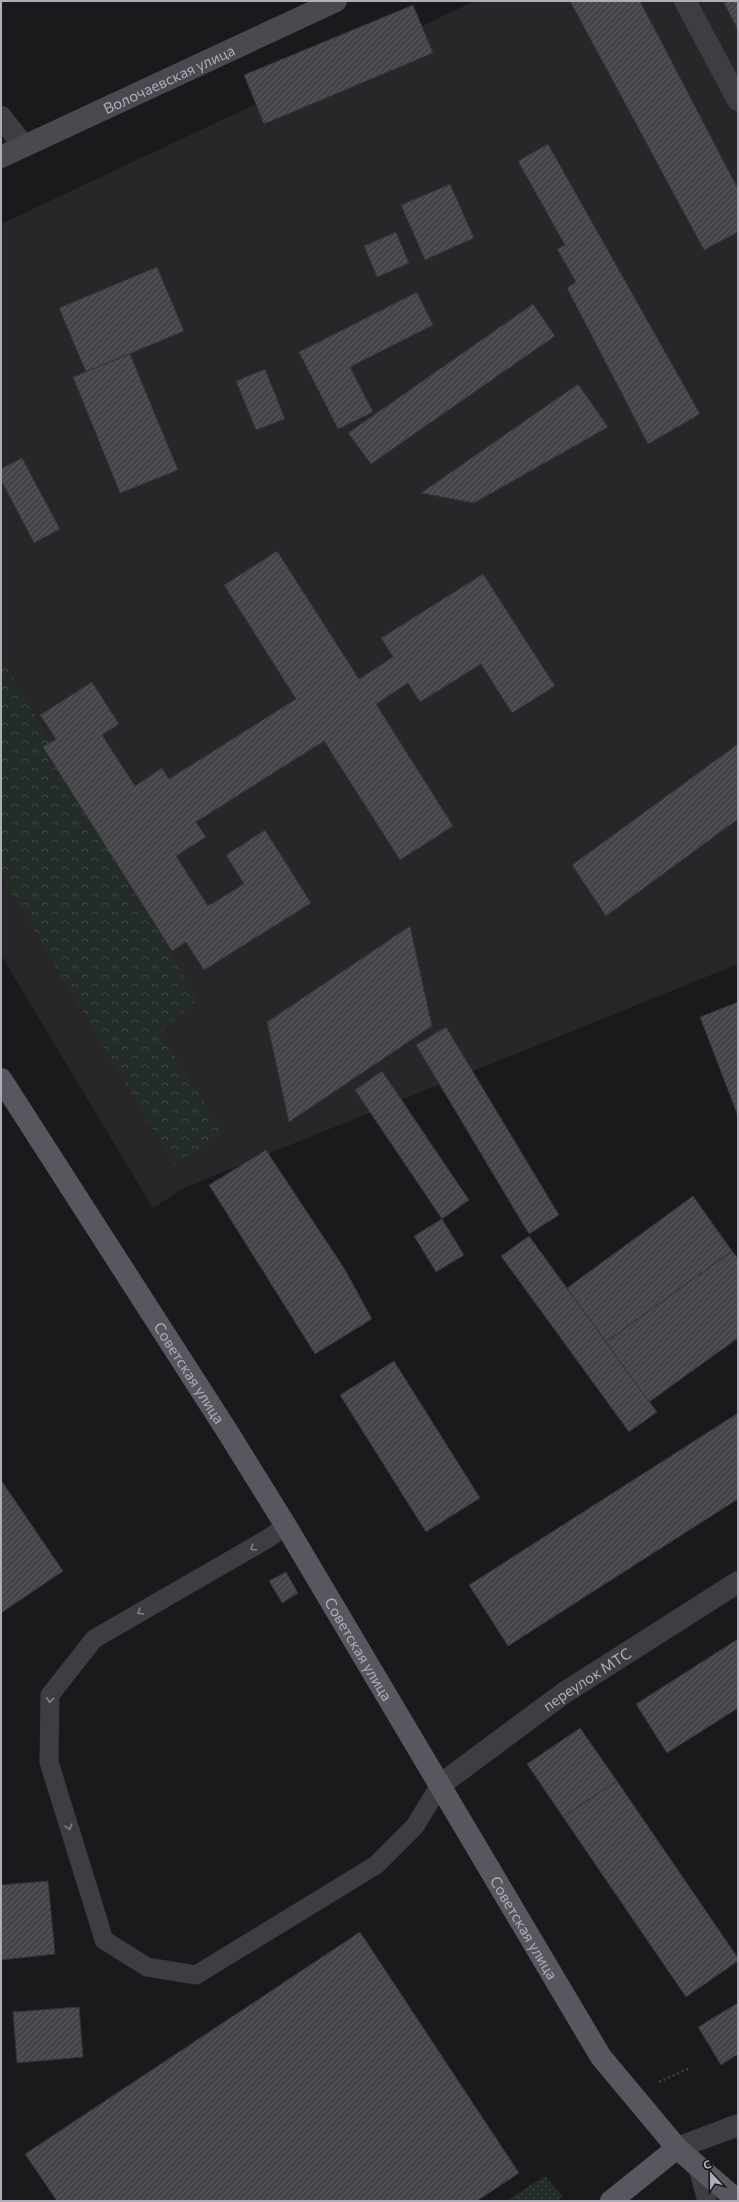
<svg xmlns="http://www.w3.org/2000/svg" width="739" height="2202" font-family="Commissioner,sans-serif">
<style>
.built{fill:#272629}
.grass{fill:url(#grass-dots)}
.forest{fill:url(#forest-crowns)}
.building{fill:url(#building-hatch);stroke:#353438}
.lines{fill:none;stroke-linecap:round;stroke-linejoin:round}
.path{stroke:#414147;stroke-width:2.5;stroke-dasharray:2 3;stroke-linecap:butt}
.service{stroke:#3e3d42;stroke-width:19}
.minor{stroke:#3e3d42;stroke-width:22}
.secondary{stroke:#4a4950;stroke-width:22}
.primary{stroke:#58575f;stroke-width:22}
.oneway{stroke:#81818a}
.labels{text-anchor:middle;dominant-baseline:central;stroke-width:3;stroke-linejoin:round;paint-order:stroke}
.street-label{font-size:15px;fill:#aeaeba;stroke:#151517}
</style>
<defs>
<pattern id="grass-dots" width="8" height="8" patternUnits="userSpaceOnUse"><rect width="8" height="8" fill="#242c27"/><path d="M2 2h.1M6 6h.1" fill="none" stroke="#414844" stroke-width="1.8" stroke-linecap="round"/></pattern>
<pattern id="forest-crowns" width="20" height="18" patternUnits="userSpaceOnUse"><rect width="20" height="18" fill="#242c27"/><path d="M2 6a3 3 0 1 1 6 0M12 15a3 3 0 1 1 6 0" fill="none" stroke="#414844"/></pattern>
<pattern id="building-hatch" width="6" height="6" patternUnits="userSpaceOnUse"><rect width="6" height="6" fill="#454449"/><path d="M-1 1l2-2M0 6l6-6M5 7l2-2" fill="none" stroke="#5d5c61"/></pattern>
</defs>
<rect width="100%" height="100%" fill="#1a1a1c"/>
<path class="built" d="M 475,1 L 738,1 L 738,964 L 186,1187 L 153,1208 L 1,955 L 1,224 Z"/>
<path class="grass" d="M 545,2176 L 563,2197 L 557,2201 L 506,2201 Z"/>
<path class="forest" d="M 4,661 L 198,999 L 160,1033 L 224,1132 L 174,1165 L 1,876 L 1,662 Z"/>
<g class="building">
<path d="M 570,1 L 640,1 L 738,189 L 738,232 L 704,250 Z"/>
<path d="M 723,1 L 738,1 L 738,30 Z"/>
<path d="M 413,5 L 433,53 L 264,124 L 244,75 Z"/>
<path d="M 548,144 L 700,414 L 648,444 L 567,288 L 576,282 L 557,249 L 565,245 L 518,161 Z"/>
<path d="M 450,184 L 474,238 L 425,260 L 401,205 Z"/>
<path d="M 396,232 L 409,263 L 377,277 L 364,246 Z"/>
<path d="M 157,267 L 184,331 L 86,372 L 59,308 Z"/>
<path d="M 417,292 L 433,325 L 350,367 L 373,412 L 338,429 L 299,352 Z"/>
<path d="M 533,304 L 555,336 L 371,464 L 348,433 Z"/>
<path d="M 130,354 L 178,470 L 120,493 L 73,377 Z"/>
<path d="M 265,369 L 285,419 L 256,430 L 236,381 Z"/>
<path d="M 578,384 L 608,427 L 474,503 L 421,493 Z"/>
<path d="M 22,458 L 60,529 L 34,543 L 1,480 L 1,469 Z"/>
<path d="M 277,551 L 359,679 L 393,657 L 381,638 L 483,574 L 555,686 L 512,713 L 481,664 L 420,702 L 408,683 L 376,704 L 453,826 L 400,860 L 324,741 L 196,822 L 206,837 L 176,856 L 208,906 L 244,884 L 226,855 L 265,830 L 311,903 L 204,970 L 186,942 L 172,951 L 43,747 L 56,739 L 40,715 L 92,682 L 119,724 L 102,735 L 135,786 L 162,768 L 169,779 L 296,699 L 224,585 Z"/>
<path d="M 738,744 L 738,819 L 606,916 L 572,865 Z"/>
<path d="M 410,926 L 432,1026 L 289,1122 L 267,1022 Z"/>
<path d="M 738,1002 L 738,1116 L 700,1017 Z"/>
<path d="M 446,1027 L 559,1215 L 529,1234 L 416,1045 Z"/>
<path d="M 382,1071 L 469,1200 L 442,1219 L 355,1090 Z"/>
<path d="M 266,1150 L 344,1268 L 372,1319 L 315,1354 L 209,1185 Z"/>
<path d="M 693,1196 L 732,1251 L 606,1342 L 567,1288 Z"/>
<path d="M 442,1219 L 464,1255 L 436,1272 L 414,1236 Z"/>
<path d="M 529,1236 L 657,1412 L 629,1432 L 501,1256 Z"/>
<path d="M 732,1251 L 738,1259 L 738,1338 L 649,1402 L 606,1342 Z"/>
<path d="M 394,1361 L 480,1498 L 426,1532 L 340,1395 Z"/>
<path d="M 738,1413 L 738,1499 L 508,1646 L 469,1585 Z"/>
<path d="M 1,1480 L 63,1571 L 1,1613 Z"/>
<path d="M 286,1572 L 298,1593 L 282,1603 L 269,1581 Z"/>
<path d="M 738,1639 L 738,1708 L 667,1753 L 636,1704 Z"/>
<path d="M 580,1728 L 617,1781 L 563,1817 L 527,1764 Z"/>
<path d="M 617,1781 L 738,1958 L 738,1961 L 686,1997 L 563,1817 Z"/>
<path d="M 48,1881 L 55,1954 L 1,1960 L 1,1885 Z"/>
<path d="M 360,1932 L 519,2173 L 477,2201 L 57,2201 L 25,2154 Z"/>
<path d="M 738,2003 L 738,2054 L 721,2065 L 698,2027 Z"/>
<path d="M 79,2007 L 83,2057 L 17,2063 L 13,2012 Z"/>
</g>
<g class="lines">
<path class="path" d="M 659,2082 L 690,2068"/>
<g class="service">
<path d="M 286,1526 L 267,1539 L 94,1639 L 50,1695 L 49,1762 L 104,1940 L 147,1967 L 196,1975 L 376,1865 L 415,1826 L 440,1785"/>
<path d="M 697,2165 L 707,2201"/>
</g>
<g class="minor">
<path d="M 685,1 L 738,100"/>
<path d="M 1,117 L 24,146"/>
<path id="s1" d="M 440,1785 L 564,1693 L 738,1582"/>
<path d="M 677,2148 L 738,2125"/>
</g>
<path class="secondary" id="s2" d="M 1,157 L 336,1"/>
<g class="primary">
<path id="s3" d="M 1,1079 L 229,1434 L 286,1526 L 601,2057 L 677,2148 L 738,2201"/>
<path d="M 611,2201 L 677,2148"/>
</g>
</g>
<defs><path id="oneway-chevron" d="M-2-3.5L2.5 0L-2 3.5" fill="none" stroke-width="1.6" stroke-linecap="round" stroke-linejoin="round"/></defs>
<g class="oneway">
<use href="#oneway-chevron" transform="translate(253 1548) rotate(150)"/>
<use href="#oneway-chevron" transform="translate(140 1612) rotate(150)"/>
<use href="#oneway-chevron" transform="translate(50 1700) rotate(96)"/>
<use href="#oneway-chevron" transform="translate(69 1827) rotate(73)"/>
</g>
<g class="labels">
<g class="street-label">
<text stroke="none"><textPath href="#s2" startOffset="185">Волочаевская улица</textPath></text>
<text stroke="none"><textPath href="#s3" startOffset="349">Советская улица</textPath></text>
<text stroke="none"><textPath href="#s3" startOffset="673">Советская улица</textPath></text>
<text stroke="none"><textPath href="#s1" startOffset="181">переулок МТС</textPath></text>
<text stroke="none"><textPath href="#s3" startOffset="997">Советская улица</textPath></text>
</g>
</g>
<rect width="739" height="2202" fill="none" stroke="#aeaeba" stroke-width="4"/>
<g transform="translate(711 2174) rotate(338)" stroke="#151517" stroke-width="3" paint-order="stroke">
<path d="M0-3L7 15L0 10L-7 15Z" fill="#aeaeba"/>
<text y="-6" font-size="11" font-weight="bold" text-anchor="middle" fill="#aeaeba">С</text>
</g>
</svg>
